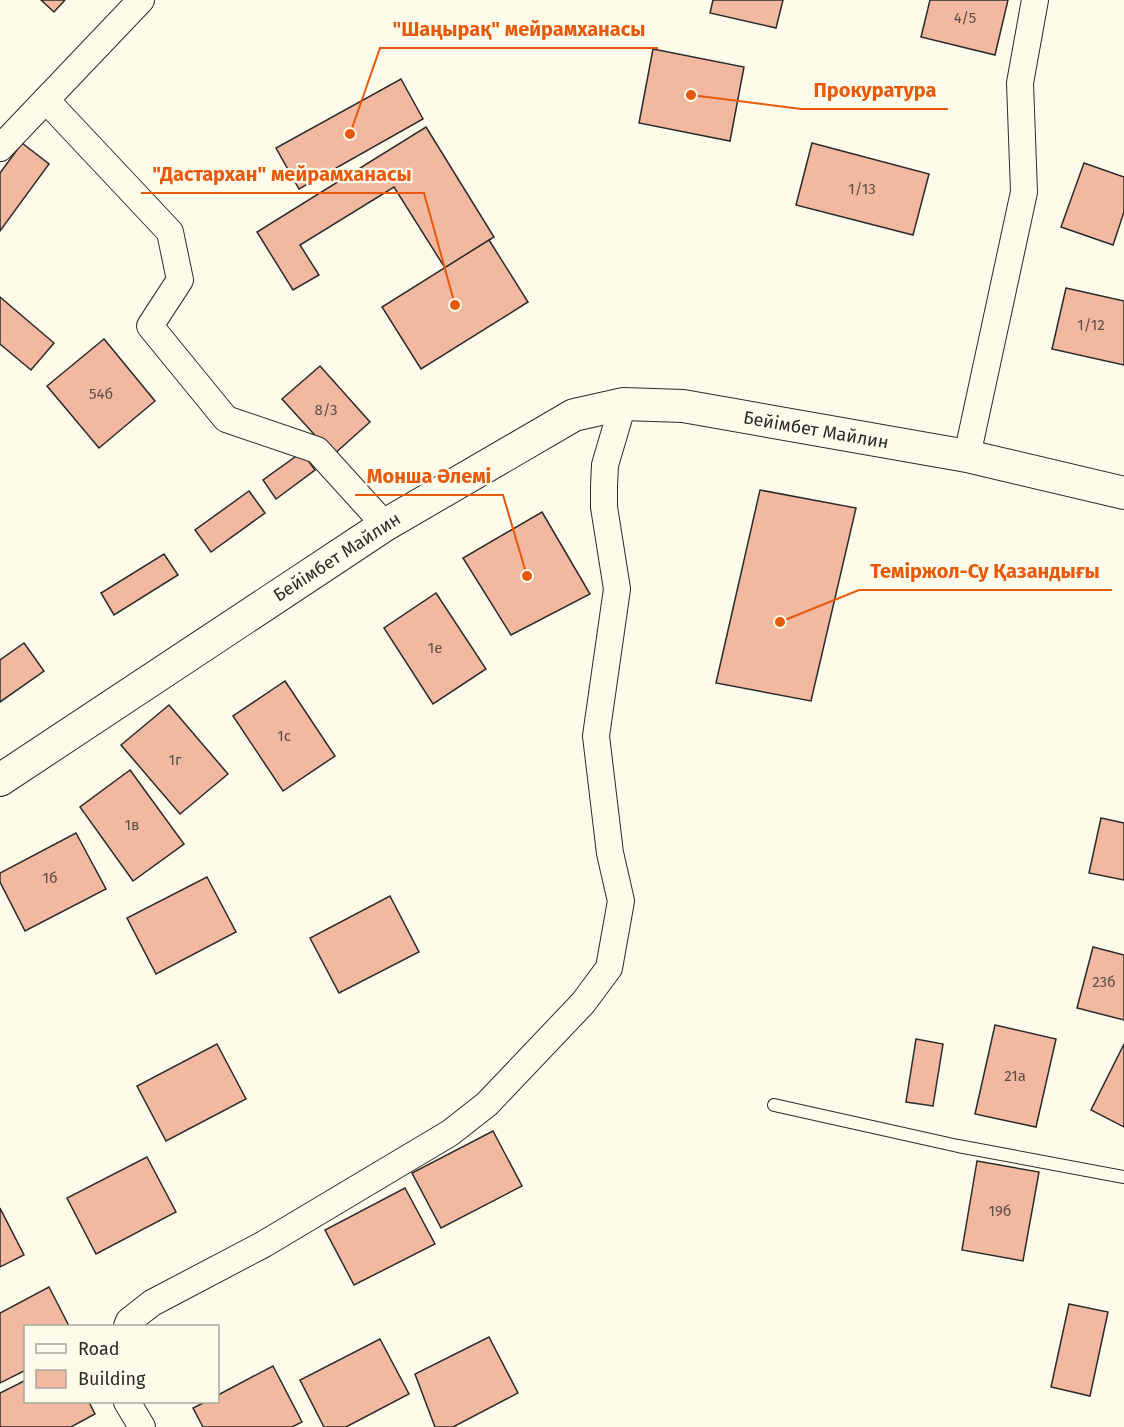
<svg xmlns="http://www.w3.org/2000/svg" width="1124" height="1427" font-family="'Fira Sans',sans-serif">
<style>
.building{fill:#f2b8a0;stroke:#2b2b2b;stroke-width:1.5}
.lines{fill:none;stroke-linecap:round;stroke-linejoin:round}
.service-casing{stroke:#2b2b2b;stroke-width:14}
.minor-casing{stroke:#2b2b2b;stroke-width:28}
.tertiary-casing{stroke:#2b2b2b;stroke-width:34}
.service{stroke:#fdfbea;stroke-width:12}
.minor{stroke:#fdfbea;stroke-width:26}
.tertiary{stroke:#fdfbea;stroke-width:32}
.labels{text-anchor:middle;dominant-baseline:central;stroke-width:4.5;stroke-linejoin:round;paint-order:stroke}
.number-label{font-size:15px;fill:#5d4e48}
.street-label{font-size:18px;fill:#2b2b2b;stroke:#fdfbea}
.leader{fill:none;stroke:#e8590c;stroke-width:2}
.callout-dot{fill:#e8590c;stroke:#fdfbea;stroke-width:2}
.callout-label{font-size:20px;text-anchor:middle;font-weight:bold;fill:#e8590c;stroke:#fdfbea;stroke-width:4.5;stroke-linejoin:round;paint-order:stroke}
</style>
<rect width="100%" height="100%" fill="#fdfbea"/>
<g class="building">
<path d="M 41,0 L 65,0 L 54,12 Z"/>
<path d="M 713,0 L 783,0 L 776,28 L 710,13 Z"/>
<path d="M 930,0 L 1008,0 L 995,55 L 921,37 Z"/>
<path d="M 653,49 L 744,67 L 730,141 L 639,123 Z"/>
<path d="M 401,79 L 423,119 L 299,189 L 276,148 Z"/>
<path d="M 426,127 L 494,237 L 445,268 L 394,187 L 300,245 L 319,275 L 293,290 L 257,232 Z"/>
<path d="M 22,143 L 49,164 L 0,231 L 0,173 Z"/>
<path d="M 812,143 L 929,174 L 913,235 L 796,205 Z"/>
<path d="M 1084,163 L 1124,177 L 1124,212 L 1113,245 L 1061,227 Z"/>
<path d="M 489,240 L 528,302 L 421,369 L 382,307 Z"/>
<path d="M 1066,288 L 1124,301 L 1124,365 L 1052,349 Z"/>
<path d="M 0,297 L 54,343 L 31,370 L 0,344 Z"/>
<path d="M 104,339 L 155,401 L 99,448 L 47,386 Z"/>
<path d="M 320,366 L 370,422 L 333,455 L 282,399 Z"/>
<path d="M 302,452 L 315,470 L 276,499 L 263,480 Z"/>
<path d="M 760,490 L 856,508 L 811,701 L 716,683 Z"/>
<path d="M 249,491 L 265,513 L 211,552 L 195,530 Z"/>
<path d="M 542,512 L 590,594 L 511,635 L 463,558 Z"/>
<path d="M 164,554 L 178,575 L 114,615 L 101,593 Z"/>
<path d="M 436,593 L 486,669 L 433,704 L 384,628 Z"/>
<path d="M 24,643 L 44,671 L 0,702 L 0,660 Z"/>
<path d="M 285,681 L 335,756 L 283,791 L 233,716 Z"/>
<path d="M 169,705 L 228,774 L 180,814 L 121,745 Z"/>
<path d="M 130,770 L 184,844 L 133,881 L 80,807 Z"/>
<path d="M 1101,818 L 1124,823 L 1124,880 L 1089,873 Z"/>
<path d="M 76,833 L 106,889 L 25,931 L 0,882 L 0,873 Z"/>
<path d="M 207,877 L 236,932 L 156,974 L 127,918 Z"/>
<path d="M 390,896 L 419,952 L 339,993 L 310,938 Z"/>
<path d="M 1093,947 L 1124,955 L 1124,1020 L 1077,1008 Z"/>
<path d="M 995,1025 L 1056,1039 L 1036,1127 L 975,1114 Z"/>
<path d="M 916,1039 L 943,1044 L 933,1106 L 906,1102 Z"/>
<path d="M 217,1044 L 246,1099 L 166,1141 L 137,1086 Z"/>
<path d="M 1124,1044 L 1124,1127 L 1091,1110 Z"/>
<path d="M 493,1131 L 522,1186 L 441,1228 L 412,1173 Z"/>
<path d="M 147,1157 L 176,1212 L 96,1254 L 67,1198 Z"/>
<path d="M 977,1161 L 1039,1172 L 1023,1261 L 962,1250 Z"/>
<path d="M 405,1188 L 435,1244 L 354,1285 L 325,1230 Z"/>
<path d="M 0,1208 L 24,1255 L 0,1267 Z"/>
<path d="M 49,1287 L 69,1326 L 26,1326 L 26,1370 L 0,1383 L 0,1313 Z"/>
<path d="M 1069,1304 L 1108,1312 L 1090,1396 L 1051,1387 Z"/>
<path d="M 489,1337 L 518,1393 L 453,1427 L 435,1427 L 415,1374 Z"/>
<path d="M 380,1339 L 409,1394 L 346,1427 L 324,1427 L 300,1380 Z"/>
<path d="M 273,1366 L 302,1422 L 292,1427 L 203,1427 L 193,1408 L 205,1402 L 218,1402 L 218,1395 Z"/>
<path d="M 26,1380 L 26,1402 L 89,1402 L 95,1414 L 71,1427 L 0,1427 L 0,1393 Z"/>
</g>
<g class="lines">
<g class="service-casing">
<path id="service" d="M 774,1105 L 958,1146 L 1124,1177"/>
</g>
<g class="minor-casing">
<g id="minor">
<path d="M 46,100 L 170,232 L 180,280 L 150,326 L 226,419 L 317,450 L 385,525"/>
<path d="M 0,148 L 141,0"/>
<path d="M 967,456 L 1024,192 L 1020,83 L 1035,0"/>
<path d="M 127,1326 L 129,1321 L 152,1303 L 264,1244 L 450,1133 L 487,1104 L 583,1003 L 609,968 L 621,901 L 610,853 L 596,736 L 617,589 L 604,507 L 604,486 L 605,465 L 623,404"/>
<path d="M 127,1402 L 142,1427"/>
</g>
</g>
<g class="tertiary-casing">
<path id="tertiary" d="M 0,780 L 385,525 L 574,415 L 623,404 L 683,406 L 967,456 L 1124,493"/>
</g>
<use href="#service" class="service"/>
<use href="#minor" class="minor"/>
<use href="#tertiary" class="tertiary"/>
</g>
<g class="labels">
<g class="number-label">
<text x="965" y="18">4/5</text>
<text x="862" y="189">1/13</text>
<text x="1091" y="325">1/12</text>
<text x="101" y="394">54б</text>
<text x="326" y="410">8/3</text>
<text x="435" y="648">1е</text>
<text x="284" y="736">1с</text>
<text x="175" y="760">1г</text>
<text x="132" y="825">1в</text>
<text x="50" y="878">1б</text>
<text x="1104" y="982">23б</text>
<text x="1015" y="1076">21а</text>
<text x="1000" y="1211">19б</text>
</g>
<g class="street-label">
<text transform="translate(816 430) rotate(10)">Бейімбет Майлин</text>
<text transform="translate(337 557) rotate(-33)">Бейімбет Майлин</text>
</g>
</g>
<path class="leader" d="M350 134L380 48H658M691 95L801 109H948M455 305L424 193H141M527 576L503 495H355M780 622L859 590H1112"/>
<g class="callout-dot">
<circle cx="350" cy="134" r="6"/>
<circle cx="691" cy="95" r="6"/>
<circle cx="455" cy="305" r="6"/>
<circle cx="527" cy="576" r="6"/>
<circle cx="780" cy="622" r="6"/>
</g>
<g class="callout-label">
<text x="519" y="36">"Шаңырақ" мейрамханасы</text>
<text x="875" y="97">Прокуратура</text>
<text x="282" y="181">"Дастархан" мейрамханасы</text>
<text x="429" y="483">Монша Әлемі</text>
<text x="985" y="578">Теміржол-Су Қазандығы</text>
</g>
<rect x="24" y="1325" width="195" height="78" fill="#fdfbea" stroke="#a9a89e" stroke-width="1.5"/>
<rect x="36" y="1344" width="30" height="9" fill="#fdfbea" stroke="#a9a89e" stroke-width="1.5"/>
<text x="78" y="1355" font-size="18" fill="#2b2b2b">Road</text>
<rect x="36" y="1370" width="30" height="18" fill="#f2b8a0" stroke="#a9a89e" stroke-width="1.5"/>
<text x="78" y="1385" font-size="18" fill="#2b2b2b">Building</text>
</svg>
